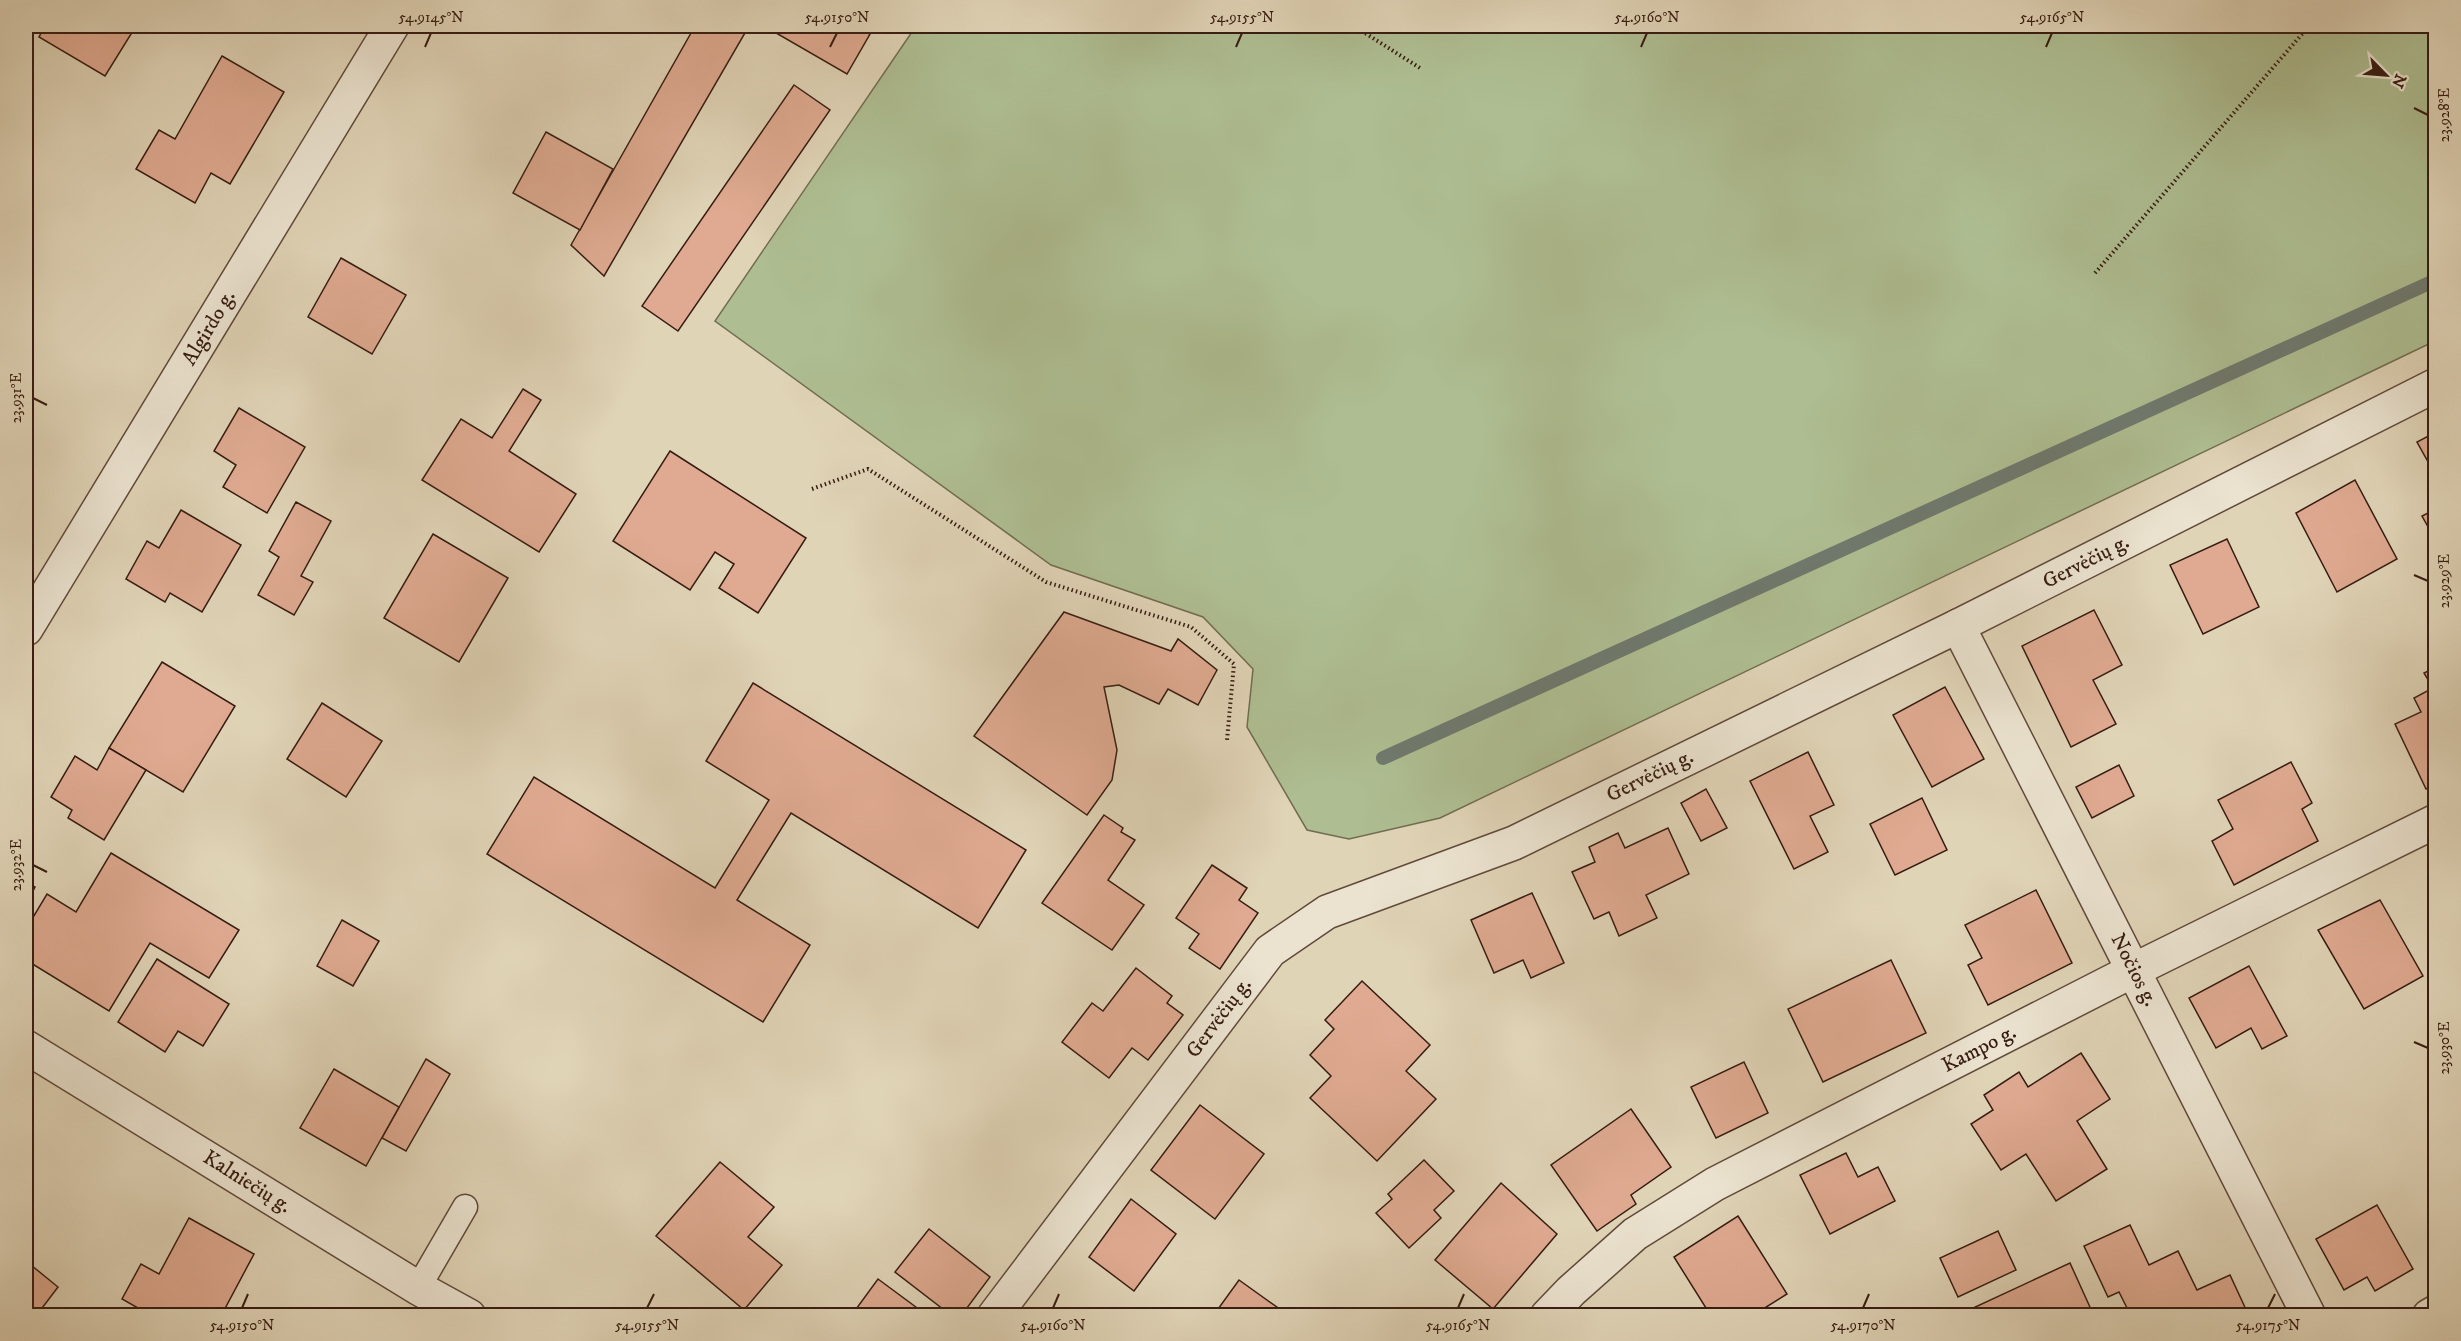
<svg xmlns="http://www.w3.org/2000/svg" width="2461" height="1341" font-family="'IM FELL DW Pica',serif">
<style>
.green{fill:#aebe92;stroke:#726d52;stroke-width:1.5}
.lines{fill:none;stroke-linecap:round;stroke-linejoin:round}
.stream{stroke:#6f7a6f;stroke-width:14}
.building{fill:#dfaa91;stroke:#371c12;stroke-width:1.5}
.service-casing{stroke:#614a3b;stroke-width:27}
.minor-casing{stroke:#614a3b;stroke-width:36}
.tertiary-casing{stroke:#614a3b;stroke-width:36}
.path{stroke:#371c12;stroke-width:4;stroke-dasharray:1.5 3;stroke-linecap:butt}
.service{stroke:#ebe3d0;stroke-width:24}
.minor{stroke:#ebe3d0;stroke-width:33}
.tertiary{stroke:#ebe3d0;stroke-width:33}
.ticks{fill:none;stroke:#371c12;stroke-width:2}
.labels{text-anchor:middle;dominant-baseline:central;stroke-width:6;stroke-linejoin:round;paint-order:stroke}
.street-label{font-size:21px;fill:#371c12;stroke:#ebe3d0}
.neatline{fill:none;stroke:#371c12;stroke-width:2}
.ticks-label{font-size:15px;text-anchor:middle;fill:#371c12}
</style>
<rect width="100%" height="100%" fill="#e0d4b7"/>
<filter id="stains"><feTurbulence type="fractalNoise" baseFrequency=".00333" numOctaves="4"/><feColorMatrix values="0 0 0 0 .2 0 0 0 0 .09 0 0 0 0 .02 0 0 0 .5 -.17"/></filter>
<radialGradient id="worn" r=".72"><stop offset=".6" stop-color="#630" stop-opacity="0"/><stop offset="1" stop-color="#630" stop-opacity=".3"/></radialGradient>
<path class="green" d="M 916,26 L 2435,26 L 2435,341 L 1440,818 L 1349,839 L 1307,830 L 1247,727 L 1253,669 L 1203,617 L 1051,565 L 715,321 Z"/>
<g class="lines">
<path class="stream" d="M 1383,758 L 2436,280"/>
</g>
<g class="building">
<path d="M 45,26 L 136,26 L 105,76 L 39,37 Z"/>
<path d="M 695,26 L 749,26 L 604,276 L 571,245 Z"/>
<path d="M 764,26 L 853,26 L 870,34 L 847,74 Z"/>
<path d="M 222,56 L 284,92 L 230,184 L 211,173 L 195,203 L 136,169 L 159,130 L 175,139 Z"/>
<path d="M 794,85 L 830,110 L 678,331 L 642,306 Z"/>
<path d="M 546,132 L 613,169 L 580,230 L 513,193 Z"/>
<path d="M 341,258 L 406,295 L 372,354 L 308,317 Z"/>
<path d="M 523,389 L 541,400 L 509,451 L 576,494 L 539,552 L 422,480 L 461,419 L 492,438 Z"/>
<path d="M 239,408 L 305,447 L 267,513 L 223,487 L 236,465 L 214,451 Z"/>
<path d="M 2436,432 L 2436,476 L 2417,442 Z"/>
<path d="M 670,451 L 806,538 L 758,613 L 719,588 L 734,564 L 715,552 L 690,590 L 613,541 Z"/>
<path d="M 2355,480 L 2397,559 L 2337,592 L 2296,513 Z"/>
<path d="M 296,502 L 331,521 L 301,576 L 313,582 L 294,615 L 258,595 L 279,557 L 269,551 Z"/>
<path d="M 2436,509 L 2436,541 L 2422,516 Z"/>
<path d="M 181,510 L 241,545 L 202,612 L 170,593 L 165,602 L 126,579 L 147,541 L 159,548 Z"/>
<path d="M 433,534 L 508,578 L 459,662 L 384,618 Z"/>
<path d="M 2227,539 L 2259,607 L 2203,634 L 2170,565 Z"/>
<path d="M 2094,610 L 2122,665 L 2093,680 L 2116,724 L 2071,747 L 2022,646 Z"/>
<path d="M 1064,612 L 1171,651 L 1178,639 L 1217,670 L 1198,705 L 1168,689 L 1159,704 L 1119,685 L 1104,687 L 1117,750 L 1112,780 L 1087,815 L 974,736 Z"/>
<path d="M 162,662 L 235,706 L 183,792 L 109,748 Z"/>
<path d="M 2436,667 L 2436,784 L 2426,789 L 2395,724 L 2421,712 L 2414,698 L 2433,688 L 2424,673 Z"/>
<path d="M 753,683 L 1026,850 L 978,928 L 791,813 L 737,900 L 810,945 L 763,1022 L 487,854 L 534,777 L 715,888 L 769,800 L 706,761 Z"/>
<path d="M 1945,687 L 1984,759 L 1932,787 L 1893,715 Z"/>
<path d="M 322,703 L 382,741 L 346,797 L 287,759 Z"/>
<path d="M 109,748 L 146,770 L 104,840 L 68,818 L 72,810 L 51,797 L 75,756 L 97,770 Z"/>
<path d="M 1808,752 L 1834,805 L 1810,816 L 1828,852 L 1794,869 L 1750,781 Z"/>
<path d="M 2291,762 L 2312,803 L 2302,809 L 2318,841 L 2234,885 L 2212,841 L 2233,829 L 2218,800 Z"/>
<path d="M 2119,765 L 2134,796 L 2092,818 L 2076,787 Z"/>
<path d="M 1706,789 L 1727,828 L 1701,841 L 1681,803 Z"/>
<path d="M 1922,798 L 1947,850 L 1895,875 L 1870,824 Z"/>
<path d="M 1104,815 L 1123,828 L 1121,832 L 1135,840 L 1108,880 L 1144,905 L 1112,950 L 1042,903 Z"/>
<path d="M 1668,828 L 1689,874 L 1646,895 L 1657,918 L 1619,936 L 1609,912 L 1594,919 L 1572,872 L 1595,862 L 1589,847 L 1618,833 L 1625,848 Z"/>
<path d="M 111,853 L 239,930 L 209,978 L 150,943 L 109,1011 L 26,960 L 26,929 L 47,894 L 76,912 Z"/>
<path d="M 1212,865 L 1247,888 L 1239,900 L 1258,913 L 1220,969 L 1189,948 L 1199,934 L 1176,918 Z"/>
<path d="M 26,882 L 35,887 L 26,905 Z"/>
<path d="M 2036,890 L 2072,963 L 1988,1005 L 1968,965 L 1982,958 L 1965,925 Z"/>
<path d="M 1532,893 L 1564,963 L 1531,978 L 1523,960 L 1494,973 L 1471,920 Z"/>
<path d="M 2380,900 L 2423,976 L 2364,1009 L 2318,930 Z"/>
<path d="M 342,920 L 379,941 L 353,986 L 317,966 Z"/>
<path d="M 157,959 L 229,1004 L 203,1046 L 178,1031 L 165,1052 L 118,1022 Z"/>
<path d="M 1891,960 L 1926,1033 L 1823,1082 L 1788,1009 Z"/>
<path d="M 2249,966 L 2287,1036 L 2262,1049 L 2251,1028 L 2216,1048 L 2189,998 Z"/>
<path d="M 1136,968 L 1172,996 L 1167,1003 L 1183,1015 L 1148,1060 L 1132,1048 L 1109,1078 L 1062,1042 L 1092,1003 L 1103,1011 Z"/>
<path d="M 1362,981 L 1430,1045 L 1406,1071 L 1436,1099 L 1377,1161 L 1310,1098 L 1331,1076 L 1310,1055 L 1334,1029 L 1325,1020 Z"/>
<path d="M 2081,1053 L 2110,1099 L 2077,1121 L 2107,1169 L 2056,1201 L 2026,1154 L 2001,1170 L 1971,1124 L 1993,1110 L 1984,1095 L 2019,1072 L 2028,1087 Z"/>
<path d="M 426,1059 L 450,1074 L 406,1151 L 382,1138 Z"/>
<path d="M 1744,1062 L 1768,1113 L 1716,1138 L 1691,1087 Z"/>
<path d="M 334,1069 L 399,1107 L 366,1166 L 300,1128 Z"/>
<path d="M 1200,1105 L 1264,1154 L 1215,1219 L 1151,1170 Z"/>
<path d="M 1631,1109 L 1671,1167 L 1631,1195 L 1636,1204 L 1597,1231 L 1551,1165 Z"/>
<path d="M 1846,1153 L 1858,1177 L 1878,1167 L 1895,1201 L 1830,1234 L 1800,1175 Z"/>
<path d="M 1424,1160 L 1454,1191 L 1434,1210 L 1441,1218 L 1409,1248 L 1376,1213 L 1392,1199 L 1388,1194 Z"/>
<path d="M 720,1162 L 774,1207 L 748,1237 L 782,1265 L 744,1310 L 656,1236 Z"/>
<path d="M 1501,1183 L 1557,1234 L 1493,1309 L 1435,1260 Z"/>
<path d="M 1131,1199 L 1176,1234 L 1134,1291 L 1089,1257 Z"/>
<path d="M 2377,1205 L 2413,1269 L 2375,1291 L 2367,1277 L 2344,1290 L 2316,1239 Z"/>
<path d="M 1738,1216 L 1787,1294 L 1752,1316 L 1711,1316 L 1674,1257 Z"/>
<path d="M 189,1218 L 254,1254 L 221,1316 L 152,1316 L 122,1299 L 141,1264 L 159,1274 Z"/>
<path d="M 2130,1225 L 2149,1265 L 2178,1251 L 2197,1290 L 2230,1275 L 2249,1316 L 2131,1316 L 2119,1292 L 2108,1297 L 2084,1246 Z"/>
<path d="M 929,1229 L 990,1277 L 961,1316 L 952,1316 L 895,1272 Z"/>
<path d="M 1998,1231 L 2016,1270 L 1958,1297 L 1940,1258 Z"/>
<path d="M 26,1261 L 58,1287 L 36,1316 L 26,1316 Z"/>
<path d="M 2070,1263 L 2094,1316 L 1956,1316 Z"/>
<path d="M 878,1279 L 928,1316 L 851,1316 Z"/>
<path d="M 1239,1280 L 1281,1310 L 1277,1316 L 1213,1316 Z"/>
</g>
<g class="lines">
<g class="service-casing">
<path id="service" d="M 418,1288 L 465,1207"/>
</g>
<g class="minor-casing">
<g id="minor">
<path d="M 1958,626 L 2309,1316"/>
<path d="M 26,629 L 392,26"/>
<path d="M 994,1316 L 1270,951 L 1327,912 L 1514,843 L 1958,626 L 2436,385"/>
<path d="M 1547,1316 L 1571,1291 L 1635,1234 L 1715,1184 L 2134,970 L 2436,821"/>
</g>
</g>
<g class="tertiary-casing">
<g id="tertiary">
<path d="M 26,1047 L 418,1288 L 469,1316"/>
<path d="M 2429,1316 L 2436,1312"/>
</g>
</g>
<g class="path">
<path d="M 1354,26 L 1420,68"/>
<path d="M 2095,273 L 2309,26"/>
<path d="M 812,489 L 868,469 L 1046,582 L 1191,627 L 1234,664 L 1227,740"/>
</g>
<use href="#service" class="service"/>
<use href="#minor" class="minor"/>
<use href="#tertiary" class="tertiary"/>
</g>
<path class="ticks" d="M 425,47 L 431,33M 830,47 L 837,33M 1236,47 L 1242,33M 1641,47 L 1647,33M 2046,47 L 2052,33M 2414,108 L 2428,115M 33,398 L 47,405M 2414,575 L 2428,581M 33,865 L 47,872M 2414,1042 L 2428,1048M 242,1308 L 248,1294M 647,1308 L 654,1294M 1053,1308 L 1059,1294M 1458,1308 L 1464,1294M 1863,1308 L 1869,1294M 2268,1308 L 2275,1294"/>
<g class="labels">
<g class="street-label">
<text transform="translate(209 328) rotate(-59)">Algirdo g.</text>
<text transform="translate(2086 562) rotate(-27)">Gervėčių g.</text>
<text transform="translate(1650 776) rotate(-26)">Gervėčių g.</text>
<text transform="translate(2134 970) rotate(63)">Nočios g.</text>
<text transform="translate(1219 1018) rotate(-53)">Gervėčių g.</text>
<text transform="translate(1979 1049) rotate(-27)">Kampo g.</text>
<text transform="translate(247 1182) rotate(32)">Kalniečių g.</text>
</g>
</g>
<rect width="2461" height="1341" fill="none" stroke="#e0d4b7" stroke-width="66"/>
<g transform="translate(2386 75) rotate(115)" stroke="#ebe3d0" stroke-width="4.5" paint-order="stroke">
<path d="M0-4.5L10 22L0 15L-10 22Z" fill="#371c12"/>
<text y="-9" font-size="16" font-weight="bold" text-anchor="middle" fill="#371c12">N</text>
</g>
<rect x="33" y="33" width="2395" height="1275" class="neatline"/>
<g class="ticks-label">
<text x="431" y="22">54.9145°N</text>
<text x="837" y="22">54.9150°N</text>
<text x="1242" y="22">54.9155°N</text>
<text x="1647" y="22">54.9160°N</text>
<text x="2052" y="22">54.9165°N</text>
<text transform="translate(2444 115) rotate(-90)" y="5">23.928°E</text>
<text transform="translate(16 398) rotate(-90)" y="5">23.931°E</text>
<text transform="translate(2444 581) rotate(-90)" y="5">23.929°E</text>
<text transform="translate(16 865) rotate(-90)" y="5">23.932°E</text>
<text transform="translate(2444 1048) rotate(-90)" y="5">23.930°E</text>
<text x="242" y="1330">54.9150°N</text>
<text x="647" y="1330">54.9155°N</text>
<text x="1053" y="1330">54.9160°N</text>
<text x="1458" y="1330">54.9165°N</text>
<text x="1863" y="1330">54.9170°N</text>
<text x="2268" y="1330">54.9175°N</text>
</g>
<rect width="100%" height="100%" filter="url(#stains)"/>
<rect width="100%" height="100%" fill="url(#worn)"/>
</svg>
